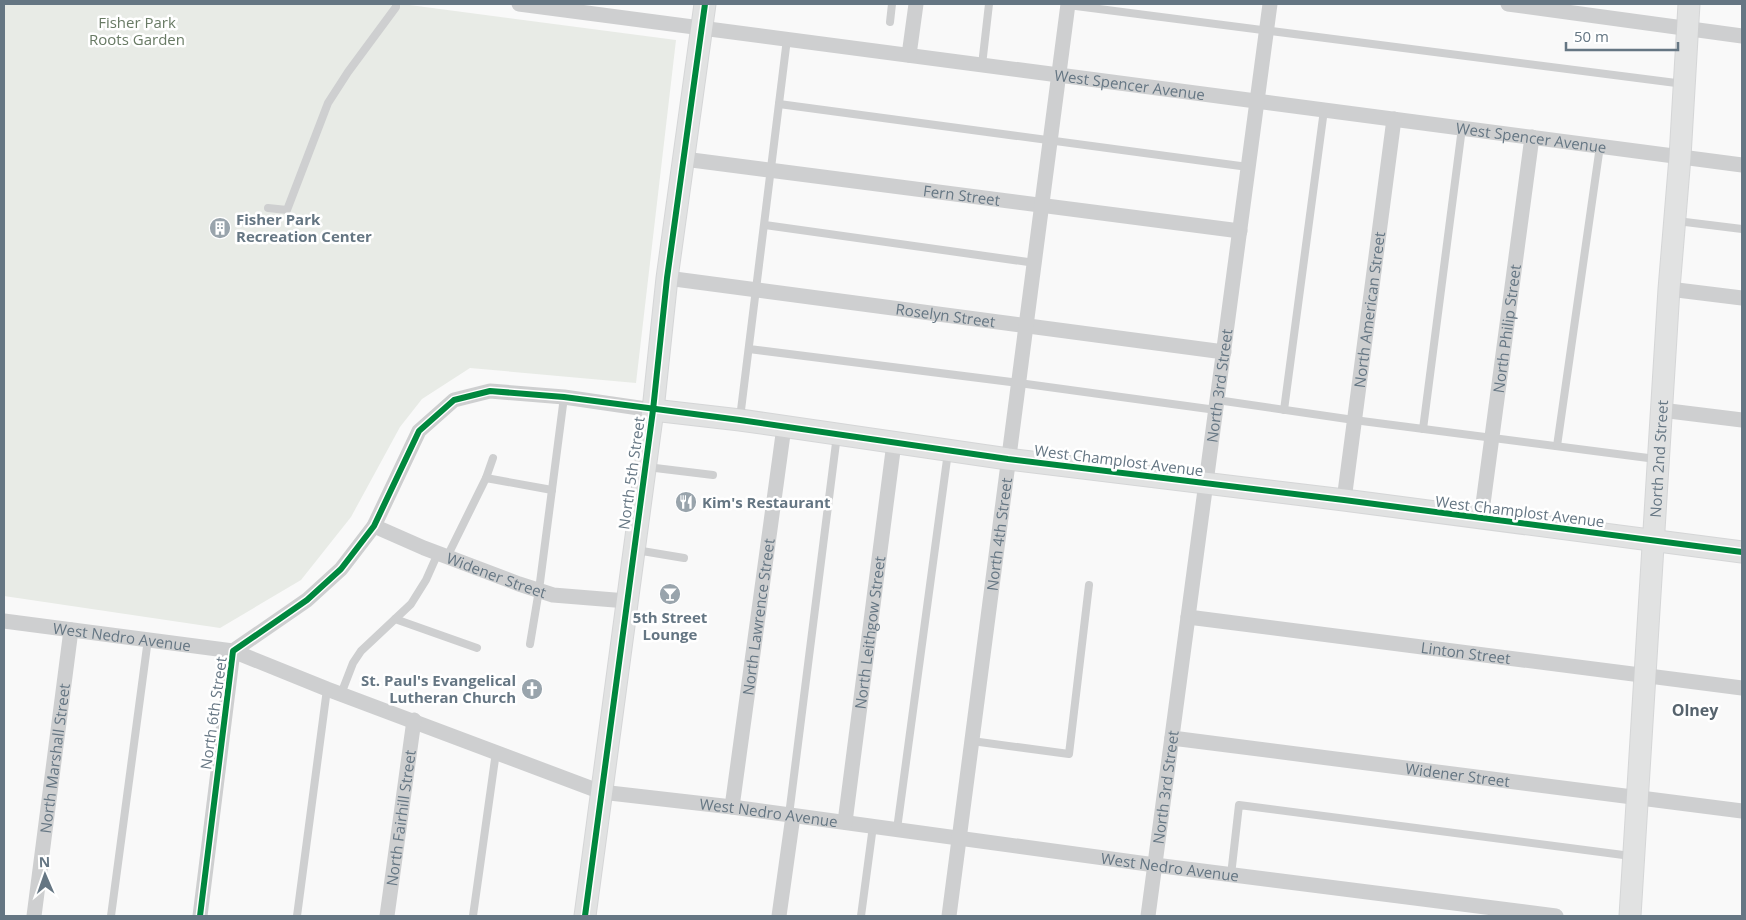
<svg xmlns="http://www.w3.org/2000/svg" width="1746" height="920" font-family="'Open Sans',sans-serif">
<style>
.green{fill:#e8ebe6}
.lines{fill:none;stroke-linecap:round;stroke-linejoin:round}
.secondary-casing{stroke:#d5d6d7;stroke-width:23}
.lane{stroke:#cecfd0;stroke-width:8}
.street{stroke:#cecfd0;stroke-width:15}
.secondary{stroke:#e1e2e2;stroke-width:21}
.cycleway-casing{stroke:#fff;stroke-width:9}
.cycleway{stroke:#00873e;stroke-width:6}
.labels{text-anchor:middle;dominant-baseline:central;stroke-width:5;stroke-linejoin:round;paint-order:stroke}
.park-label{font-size:15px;fill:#687a64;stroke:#fff}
.street-label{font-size:15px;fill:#657683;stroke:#fff}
.poi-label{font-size:15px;font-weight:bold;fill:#657683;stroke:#fff;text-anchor:start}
.neighbourhood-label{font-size:16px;font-weight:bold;fill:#57646e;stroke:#fff}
</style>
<rect width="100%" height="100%" fill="#f9f9f9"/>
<path class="green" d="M 4,4 L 402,4 L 676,40 L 636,383 L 470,368 L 422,399 L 400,427 L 351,517 L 301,580 L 220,628 L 4,596 Z"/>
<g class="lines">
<g class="secondary-casing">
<g id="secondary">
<path d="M 653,410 L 740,420 L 1008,459 L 1344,500 L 1742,552"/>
<path d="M 585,916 L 653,410 L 667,278 L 705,4"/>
<path id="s16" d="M 1630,916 L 1669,289 L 1680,157 L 1689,4"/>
</g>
</g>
<g class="lane">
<path d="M 1068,5 L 1684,84"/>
<path d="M 890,22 L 892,4"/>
<path d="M 982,65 L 989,4"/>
<path d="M 779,104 L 1248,167"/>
<path d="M 268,208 L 287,210 L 328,103 L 348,72 L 396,7 L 396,4"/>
<path d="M 1677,221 L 1742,229"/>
<path d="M 765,225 L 1035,263"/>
<path d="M 749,349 L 1019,383 L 1216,410"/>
<path d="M 1217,400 L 1354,420 L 1656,459"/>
<path d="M 1284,410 L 1324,110"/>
<path d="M 740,418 L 787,39"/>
<path d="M 1423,429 L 1462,128"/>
<path d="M 1557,446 L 1600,146"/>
<path d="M 647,467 L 713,475"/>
<path d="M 486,478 L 493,458"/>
<path d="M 636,550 L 684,558"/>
<path d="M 447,557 L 486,478 L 552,490"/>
<path d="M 395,619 L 477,648"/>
<path d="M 530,644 L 539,590 L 564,397"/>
<path d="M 341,694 L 353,663 L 361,651 L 411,604 L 426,580 L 438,553"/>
<path d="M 972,741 L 1069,754 L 1089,585"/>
<path d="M 789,815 L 837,435"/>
<path d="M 897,829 L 948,452"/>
<path d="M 1231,875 L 1239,805 L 1631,856"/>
<path d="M 111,916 L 148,639"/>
<path d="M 297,916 L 327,689"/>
<path d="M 473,916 L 496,752"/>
<path d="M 861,916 L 873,826"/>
</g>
<g class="street">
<path id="s1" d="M 519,4 L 1742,165"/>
<path d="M 1508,4 L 1742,36"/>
<path d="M 909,55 L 916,4"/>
<path id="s2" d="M 684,159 L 1240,231"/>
<path id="s3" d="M 667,278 L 1224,352"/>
<path d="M 1669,289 L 1742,298"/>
<path d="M 1661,410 L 1742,420"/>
<path id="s4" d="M 1344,500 L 1394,119"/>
<path id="s5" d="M 1481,519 L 1532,137"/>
<path id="s6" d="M 374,526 L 424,548 L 519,584 L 553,595 L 627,601"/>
<path id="s7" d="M 1188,617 L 1742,688"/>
<path id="s8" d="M 4,621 L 233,651 L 327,689 L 601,792 L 732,807 L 1155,865 L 1556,916"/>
<path id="s9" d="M 1172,738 L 1742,811"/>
<path id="s10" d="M 732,807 L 784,427"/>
<path id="s11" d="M 845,822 L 894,443"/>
<path id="s12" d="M 34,916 L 71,630"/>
<path d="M 200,916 L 233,651 L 307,600 L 341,569 L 374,526 L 419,431 L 454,400 L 490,391 L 564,397 L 653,410"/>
<path id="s13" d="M 387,916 L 414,720"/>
<path d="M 779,916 L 793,816"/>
<path id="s14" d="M 949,916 L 1068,4"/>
<path id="s15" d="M 1148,916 L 1270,4"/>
</g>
<use href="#secondary" class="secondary"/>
<g class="cycleway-casing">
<g id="cycleway">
<path d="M 200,916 L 233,651 L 307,600 L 341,569 L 374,526 L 419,431 L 454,400 L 490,391 L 564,397 L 740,420 L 1008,459 L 1344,500 L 1742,552"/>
<path d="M 585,916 L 653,410 L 667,278 L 705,4"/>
</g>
</g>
<use href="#cycleway" class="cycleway"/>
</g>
<defs>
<g id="building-disc" transform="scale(1.125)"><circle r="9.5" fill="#99a4ac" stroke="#fff"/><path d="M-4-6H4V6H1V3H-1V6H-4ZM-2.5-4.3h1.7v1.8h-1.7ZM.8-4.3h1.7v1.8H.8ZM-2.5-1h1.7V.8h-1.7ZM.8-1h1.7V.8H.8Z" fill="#fff"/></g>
<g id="restaurant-disc" transform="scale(1.125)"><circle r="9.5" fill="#99a4ac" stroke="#fff"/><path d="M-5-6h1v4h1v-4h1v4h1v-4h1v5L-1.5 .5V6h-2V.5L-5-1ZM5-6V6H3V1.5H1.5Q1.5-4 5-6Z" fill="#fff"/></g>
<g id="bar-disc" transform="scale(1.125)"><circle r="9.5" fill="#99a4ac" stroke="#fff"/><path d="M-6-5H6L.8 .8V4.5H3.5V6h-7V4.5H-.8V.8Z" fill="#fff"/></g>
<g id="church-disc" transform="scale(1.125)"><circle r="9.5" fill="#99a4ac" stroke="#fff"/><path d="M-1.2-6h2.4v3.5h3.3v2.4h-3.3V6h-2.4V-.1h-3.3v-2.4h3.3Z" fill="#fff"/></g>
</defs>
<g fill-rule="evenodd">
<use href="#building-disc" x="220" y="228"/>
<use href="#restaurant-disc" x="686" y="502"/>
<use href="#bar-disc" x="670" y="594"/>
<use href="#church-disc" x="532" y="689"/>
</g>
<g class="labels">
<g class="park-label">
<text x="137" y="22">Fisher Park<tspan x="137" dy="17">Roots Garden</tspan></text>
</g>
<g class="street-label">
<text stroke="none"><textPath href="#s1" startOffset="616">West Spencer Avenue</textPath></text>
<text stroke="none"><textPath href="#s1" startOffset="1021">West Spencer Avenue</textPath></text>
<text stroke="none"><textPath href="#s2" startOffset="280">Fern Street</textPath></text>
<text stroke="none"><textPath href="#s4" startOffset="192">North American Street</textPath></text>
<text stroke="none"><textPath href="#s3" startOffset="281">Roselyn Street</textPath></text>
<text stroke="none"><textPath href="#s5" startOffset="192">North Philip Street</textPath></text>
<text stroke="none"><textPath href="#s15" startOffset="535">North 3rd Street</textPath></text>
<text transform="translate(1119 460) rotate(7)">West Champlost Avenue</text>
<text stroke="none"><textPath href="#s16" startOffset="458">North 2nd Street</textPath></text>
<text transform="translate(631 473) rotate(-82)">North 5th Street</text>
<text transform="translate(1520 511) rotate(7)">West Champlost Avenue</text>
<text stroke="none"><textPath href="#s14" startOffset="385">North 4th Street</textPath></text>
<text stroke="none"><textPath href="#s6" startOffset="132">Widener Street</textPath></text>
<text stroke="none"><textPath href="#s10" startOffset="192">North Lawrence Street</textPath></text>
<text stroke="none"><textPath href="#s11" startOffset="191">North Leithgow Street</textPath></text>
<text stroke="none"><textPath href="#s8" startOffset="119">West Nedro Avenue</textPath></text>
<text stroke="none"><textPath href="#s7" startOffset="280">Linton Street</textPath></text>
<text transform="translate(213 713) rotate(-82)">North 6th Street</text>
<text stroke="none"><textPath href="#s12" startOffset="159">North Marshall Street</textPath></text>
<text stroke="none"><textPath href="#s9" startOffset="288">Widener Street</textPath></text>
<text stroke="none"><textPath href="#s15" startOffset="130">North 3rd Street</textPath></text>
<text stroke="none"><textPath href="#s8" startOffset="794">West Nedro Avenue</textPath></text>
<text stroke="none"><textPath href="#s13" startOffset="99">North Fairhill Street</textPath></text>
<text stroke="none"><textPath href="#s8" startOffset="1199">West Nedro Avenue</textPath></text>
</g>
<g class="poi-label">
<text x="236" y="219">Fisher Park<tspan x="236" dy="17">Recreation Center</tspan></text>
<text x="702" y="502">Kim's Restaurant</text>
<text x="670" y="617" text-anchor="middle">5th Street<tspan x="670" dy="17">Lounge</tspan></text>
<text x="516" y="680" text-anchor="end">St. Paul's Evangelical<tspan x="516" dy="17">Lutheran Church</tspan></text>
</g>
<g class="neighbourhood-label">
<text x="1695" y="710">Olney</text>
</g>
</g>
<rect width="1746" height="920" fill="none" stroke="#657683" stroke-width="10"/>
<g transform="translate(45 875) rotate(358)" stroke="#ffffff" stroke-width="4" paint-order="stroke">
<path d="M0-4L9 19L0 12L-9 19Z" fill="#657683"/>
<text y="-8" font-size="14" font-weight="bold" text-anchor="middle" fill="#657683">N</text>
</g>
<path d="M1566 42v8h112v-8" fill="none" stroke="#657683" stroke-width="2.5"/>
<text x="1574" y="42" font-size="15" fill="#657683" stroke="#ffffff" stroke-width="4" paint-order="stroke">50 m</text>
</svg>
